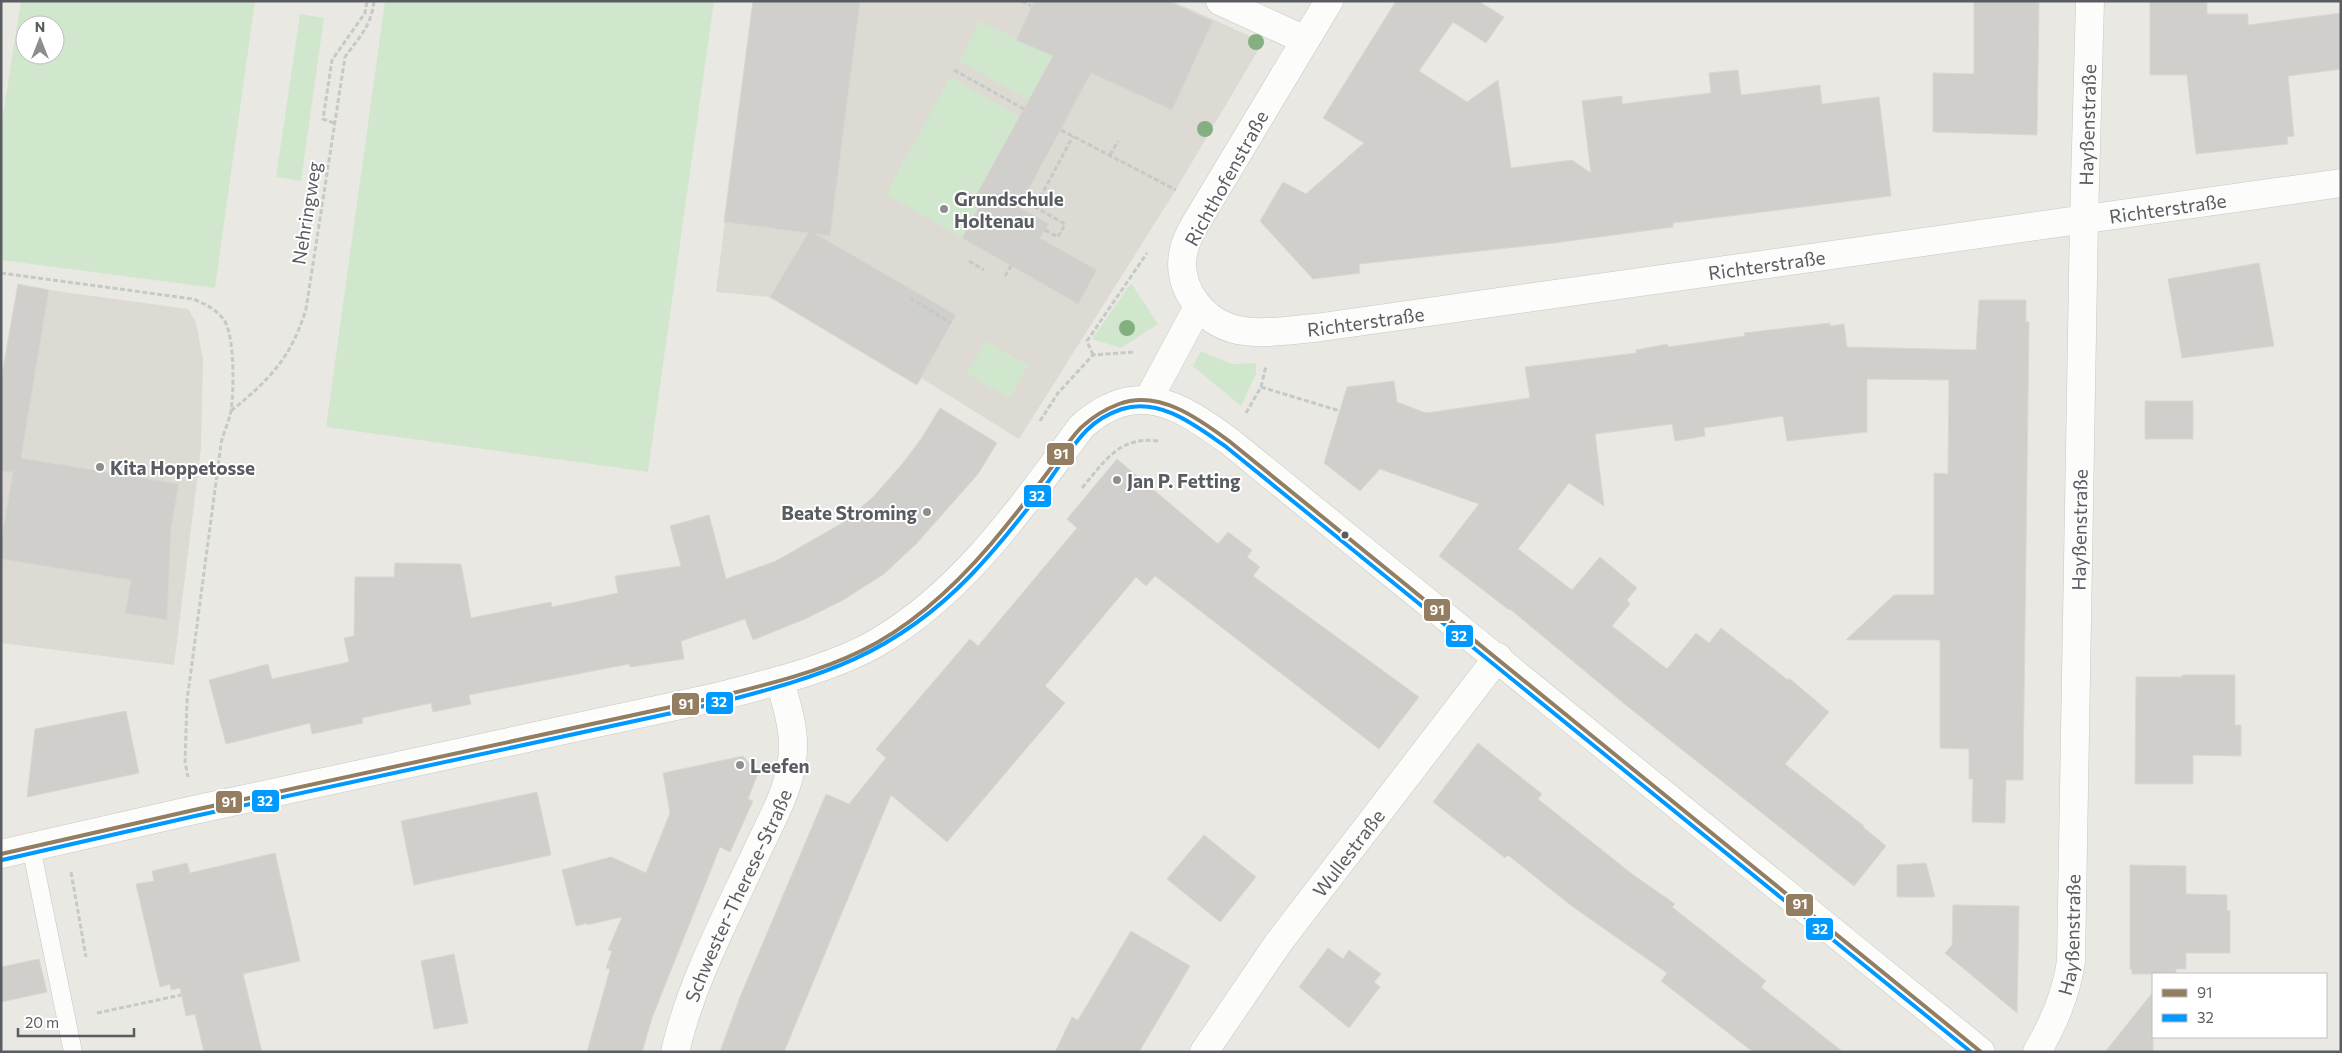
<svg xmlns="http://www.w3.org/2000/svg" width="2342" height="1053" font-family="Commissioner,sans-serif">
<style>
.education{fill:#dddad3}
.green{fill:#d1e7cd;fill-rule:evenodd}
.building{fill:#d0cfcc;stroke:#d9d7d2}
.lines{fill:none;stroke-linecap:round;stroke-linejoin:round}
.service-casing{stroke:#c6c6c6;stroke-width:19}
.minor-casing{stroke:#c6c6c6;stroke-width:29}
.path{stroke:#c4cac7;stroke-width:3;stroke-dasharray:5 2.5;stroke-linecap:butt}
.service{stroke:#fcfcfb;stroke-width:18}
.minor{stroke:#fcfcfb;stroke-width:28}
.bus-1-casing{stroke:#fff;stroke-width:8}
.bus-2-casing{stroke:#fff;stroke-width:8}
.bus-1{stroke:#947e62;stroke-width:4}
.bus-2{stroke:#09f;stroke-width:4}
.tree{fill:#84b081}
.poi-dot{fill:#8c8e8f;stroke:#fff;stroke-width:2}
.bus-dot{fill:#595d62;stroke:#fff;stroke-width:2}
.labels{text-anchor:middle;dominant-baseline:central;stroke-width:4;stroke-linejoin:round;paint-order:stroke}
.street-label{font-size:19px;fill:#595d62;stroke:#fff}
.poi-label{font-size:19px;font-weight:bold;fill:#595d62;stroke:#fff;text-anchor:start}
.line-badge{stroke:#fff;stroke-width:2}
.badge-label{font-size:14px;text-anchor:middle;font-weight:bold;fill:#fff}
</style>
<rect width="100%" height="100%" fill="#eae8e3"/>
<g class="education">
<path d="M 753,1 L 1172,1 L 1263,42 L 1172,196 L 1019,439 L 921,378 L 917,385 L 770,297 L 716,292 Z"/>
<path d="M 49,290 L 188,309 L 196,323 L 203,359 L 201,448 L 174,665 L 1,643 L 1,442 L 23,445 Z"/>
</g>
<g class="green">
<path d="M 21,1 L 255,1 L 215,288 L 1,260 L 1,127 ZM 25,25 L 55,25 L 55,55 L 25,55 Z"/>
<path d="M 385,1 L 714,1 L 648,472 L 326,427 Z"/>
<path d="M 300,14 L 324,18 L 301,181 L 276,177 Z"/>
<path d="M 979,21 L 1053,56 L 1029,100 L 959,61 Z"/>
<path d="M 950,77 L 1020,116 L 974,199 L 981,203 L 962,238 L 886,194 Z"/>
<path d="M 1131,283 L 1158,324 L 1121,348 L 1092,339 Z"/>
<path d="M 985,341 L 1028,365 L 1010,398 L 967,374 Z"/>
<path d="M 1201,351 L 1232,364 L 1256,363 L 1256,374 L 1241,406 L 1193,366 Z"/>
</g>
<g class="building">
<path d="M 753,1 L 860,1 L 830,236 L 816,234 L 956,315 L 917,385 L 770,297 L 808,233 L 724,222 Z"/>
<path d="M 1034,1 L 1168,1 L 1213,21 L 1172,110 L 1091,73 L 1019,207 L 1049,224 L 1040,238 L 1097,270 L 1078,304 L 962,238 L 981,203 L 974,199 L 1053,56 L 1016,40 Z"/>
<path d="M 1396,1 L 1478,1 L 1504,17 L 1486,43 L 1453,22 L 1419,71 L 1467,102 L 1498,80 L 1511,168 L 1572,160 L 1591,173 L 1582,101 L 1622,96 L 1622,104 L 1711,93 L 1709,73 L 1738,70 L 1741,95 L 1820,85 L 1822,104 L 1879,97 L 1891,196 L 1673,223 L 1673,227 L 1554,243 L 1359,264 L 1360,273 L 1313,279 L 1260,221 L 1283,182 L 1306,194 L 1364,143 L 1323,118 Z"/>
<path d="M 1974,1 L 2039,1 L 2037,135 L 1933,132 L 1933,73 L 1974,74 Z"/>
<path d="M 2150,1 L 2207,1 L 2207,14 L 2248,14 L 2248,25 L 2341,13 L 2341,69 L 2288,76 L 2294,136 L 2287,137 L 2288,144 L 2196,154 L 2187,75 L 2150,75 Z"/>
<path d="M 2259,263 L 2274,346 L 2182,358 L 2168,279 Z"/>
<path d="M 18,284 L 49,290 L 21,458 L 179,484 L 171,528 L 167,620 L 125,613 L 131,580 L 1,559 L 1,541 L 13,472 L 1,471 L 1,380 Z"/>
<path d="M 1979,300 L 2026,300 L 2026,322 L 2029,322 L 2023,780 L 2006,780 L 2005,823 L 1972,822 L 1973,779 L 1969,779 L 1969,749 L 1940,748 L 1940,640 L 1846,640 L 1894,595 L 1934,595 L 1934,473 L 1948,474 L 1949,380 L 1867,379 L 1867,432 L 1787,441 L 1783,416 L 1704,428 L 1705,436 L 1675,441 L 1672,424 L 1595,434 L 1604,506 L 1569,483 L 1518,549 L 1572,590 L 1600,557 L 1637,588 L 1627,600 L 1630,604 L 1612,626 L 1667,669 L 1696,633 L 1709,643 L 1721,628 L 1788,680 L 1789,678 L 1829,712 L 1785,764 L 1864,826 L 1863,827 L 1886,846 L 1854,886 L 1622,702 L 1510,609 L 1509,610 L 1439,556 L 1479,504 L 1380,469 L 1360,491 L 1324,463 L 1347,387 L 1394,381 L 1397,402 L 1426,413 L 1530,398 L 1525,367 L 1636,353 L 1636,350 L 1668,344 L 1668,347 L 1745,336 L 1744,333 L 1830,323 L 1830,326 L 1844,324 L 1847,347 L 1976,350 Z"/>
<rect x="2145" y="401" width="48" height="38"/>
<path d="M 940,408 L 997,443 L 978,474 L 917,543 L 884,574 L 843,600 L 805,619 L 753,640 L 745,619 L 681,641 L 684,659 L 630,667 L 629,664 L 469,695 L 471,704 L 433,712 L 431,703 L 362,718 L 363,723 L 312,734 L 310,723 L 226,744 L 209,680 L 268,664 L 272,679 L 349,662 L 344,638 L 354,636 L 355,577 L 394,577 L 395,563 L 461,564 L 471,618 L 551,602 L 552,607 L 618,593 L 615,576 L 681,566 L 670,526 L 709,515 L 726,579 L 776,561 L 844,522 L 873,497 L 903,463 L 921,439 Z"/>
<path d="M 1117,459 L 1218,544 L 1228,532 L 1252,550 L 1247,557 L 1260,567 L 1253,576 L 1419,697 L 1379,749 L 1155,576 L 1146,586 L 1136,577 L 1045,686 L 1065,703 L 947,842 L 891,795 L 784,1052 L 720,1052 L 740,997 L 826,794 L 849,804 L 886,758 L 876,749 L 970,639 L 978,646 L 1077,528 L 1067,519 Z"/>
<path d="M 2182,675 L 2235,675 L 2235,725 L 2241,725 L 2241,756 L 2193,755 L 2193,784 L 2135,784 L 2136,677 L 2182,677 Z"/>
<path d="M 126,711 L 139,773 L 27,797 L 35,729 Z"/>
<path d="M 1478,743 L 1542,794 L 1538,799 L 1632,874 L 1675,904 L 1672,907 L 1766,981 L 1761,987 L 1843,1052 L 1753,1052 L 1661,981 L 1667,973 L 1569,904 L 1508,855 L 1505,858 L 1433,802 Z"/>
<path d="M 743,756 L 758,773 L 748,799 L 753,801 L 730,852 L 720,847 L 652,1018 L 642,1052 L 587,1052 L 610,969 L 606,968 L 612,951 L 608,950 L 622,917 L 587,925 L 587,923 L 576,926 L 562,870 L 611,857 L 646,873 L 670,813 L 663,773 Z"/>
<path d="M 537,792 L 551,855 L 414,885 L 401,821 Z"/>
<path d="M 1204,835 L 1256,877 L 1220,922 L 1167,879 Z"/>
<path d="M 275,853 L 300,961 L 243,974 L 262,1052 L 204,1052 L 195,1014 L 186,1016 L 180,988 L 171,990 L 170,984 L 160,987 L 136,884 L 154,881 L 152,871 L 187,863 L 190,873 Z"/>
<path d="M 1926,863 L 1935,897 L 1897,897 L 1897,865 Z"/>
<path d="M 2130,865 L 2186,866 L 2186,894 L 2227,895 L 2227,910 L 2230,911 L 2230,953 L 2186,953 L 2186,969 L 2176,969 L 2176,974 L 2132,974 L 2132,969 L 2130,969 Z"/>
<path d="M 1953,905 L 2019,906 L 2017,1013 L 1945,953 L 1952,945 Z"/>
<path d="M 1131,931 L 1190,966 L 1139,1052 L 1055,1052 L 1072,1017 L 1078,1020 Z"/>
<path d="M 1328,948 L 1343,959 L 1349,950 L 1381,974 L 1374,982 L 1380,987 L 1349,1028 L 1299,987 Z"/>
<path d="M 454,954 L 468,1023 L 434,1029 L 421,961 Z"/>
<path d="M 39,959 L 47,992 L 1,1002 L 1,967 Z"/>
<path d="M 2153,992 L 2153,1052 L 2105,1052 Z"/>
</g>
<g class="lines">
<g class="service-casing">
<path id="service" d="M 31,847 L 73,1052"/>
</g>
<g class="minor-casing">
<g id="minor">
<path d="M 1220,1 L 1305,40"/>
<path id="s1" d="M 1329,1 L 1206,206 C 1197,221 1186,237 1183,254 C 1177,290 1205,323 1238,330 C 1263,335 1290,330 1315,328 L 2341,183"/>
<path d="M 1148,400 L 1198,307"/>
<path d="M 1,854 L 194,810 L 717,697 C 767,684 834,668 878,642 C 966,590 1022,506 1082,426 C 1137,378 1178,404 1229,441 L 1981,1052"/>
<path id="s2" d="M 675,1052 C 691,982 727,916 757,851 C 773,817 794,782 793,744 C 793,722 785,701 780,680"/>
<path id="s3" d="M 1204,1052 L 1279,942 L 1498,657"/>
<path id="s4" d="M 2037,1052 C 2054,1022 2066,995 2071,961 L 2084,220 L 2090,1"/>
</g>
</g>
<g class="path">
<path d="M 1022,1 L 1031,6"/>
<path d="M 954,70 L 1024,109"/>
<path d="M 334,123 L 323,119 L 332,60 L 365,13 L 367,1"/>
<path d="M 1061,130 L 1176,190"/>
<path d="M 1110,155 L 1118,141"/>
<path d="M 1045,230 L 1058,237 L 1065,224 L 1035,207 L 1073,136"/>
<path d="M 969,261 L 984,270"/>
<path d="M 1,273 L 193,299 C 205,304 216,309 224,320 C 235,336 234,391 231,411 C 229,422 223,433 221,444 L 187,701 L 185,762 L 188,777"/>
<path d="M 1005,276 L 1011,266"/>
<path d="M 910,298 L 951,323"/>
<path d="M 1093,355 L 1087,341 L 1147,253"/>
<path d="M 1261,387 L 1340,411"/>
<path d="M 231,411 C 270,379 291,358 306,309 L 345,57 C 359,37 371,27 374,1"/>
<path d="M 1246,413 L 1261,387 L 1266,366"/>
<path d="M 1040,421 L 1058,393 L 1093,355 L 1134,352"/>
<path d="M 1082,488 C 1105,461 1119,436 1158,441"/>
<path d="M 71,872 L 86,957"/>
<path d="M 97,1013 L 181,995"/>
</g>
<use href="#service" class="service"/>
<use href="#minor" class="minor"/>
<g class="bus-1-casing">
<path id="bus-1" d="M 1,854 L 194,810 L 717,697 C 765,685 816,673 861,651 C 911,627 955,586 991,544 C 1013,518 1034,491 1054,464 C 1063,451 1072,435 1084,425 C 1094,416 1106,409 1119,404 C 1159,389 1199,419 1229,441 L 1981,1052"/>
</g>
<g class="bus-2-casing">
<path id="bus-2" d="M 2,860 L 195,816 L 718,703 C 822,676 894,655 971,575 C 999,546 1024,514 1048,482 C 1060,465 1072,445 1087,430 C 1096,421 1110,413 1122,409 C 1160,397 1196,426 1225,446 L 1971,1052"/>
</g>
<use href="#bus-1" class="bus-1"/>
<use href="#bus-2" class="bus-2"/>
</g>
<g class="tree">
<circle cx="1256" cy="42" r="8"/>
<circle cx="1205" cy="129" r="8"/>
<circle cx="1127" cy="328" r="8"/>
</g>
<g class="poi-dot">
<circle cx="944" cy="209" r="5"/>
<circle cx="100" cy="467" r="5"/>
<circle cx="1117" cy="480" r="5"/>
<circle cx="927" cy="512" r="5"/>
<circle cx="740" cy="765" r="5"/>
</g>
<circle class="bus-dot" cx="1345" cy="535" r="4.5"/>
<g class="labels">
<g class="street-label">
<text stroke="none"><textPath href="#s4" startOffset="934">Hayßenstraße</textPath></text>
<text transform="translate(1226 178) rotate(-61)">Richthofenstraße</text>
<text stroke="none"><textPath href="#s1" startOffset="1334">Richterstraße</textPath></text>
<text transform="translate(306 213) rotate(-81)">Nehringweg</text>
<text stroke="none"><textPath href="#s1" startOffset="929">Richterstraße</textPath></text>
<text stroke="none"><textPath href="#s1" startOffset="524">Richterstraße</textPath></text>
<text stroke="none"><textPath href="#s4" startOffset="529">Hayßenstraße</textPath></text>
<text stroke="none"><textPath href="#s3" startOffset="246">Wullestraße</textPath></text>
<text stroke="none"><textPath href="#s2" startOffset="169">Schwester-Therese-Straße</textPath></text>
<text stroke="none"><textPath href="#s4" startOffset="124">Hayßenstraße</textPath></text>
</g>
<g class="poi-label">
<text x="954" y="198">Grundschule<tspan x="954" dy="22">Holtenau</tspan></text>
<text x="110" y="467">Kita Hoppetosse</text>
<text x="1127" y="480">Jan P. Fetting</text>
<text x="917" y="512" text-anchor="end">Beate Stroming</text>
<text x="750" y="765">Leefen</text>
</g>
</g>
<g class="line-badge">
<rect x="1046" y="442" width="29" height="24" rx="5" fill="#947e62"/>
<rect x="1023" y="484" width="29" height="24" rx="5" fill="#09f"/>
<rect x="1423" y="598" width="28" height="24" rx="5" fill="#947e62"/>
<rect x="1445" y="624" width="29" height="24" rx="5" fill="#09f"/>
<rect x="705" y="691" width="29" height="24" rx="5" fill="#09f"/>
<rect x="671" y="692" width="29" height="24" rx="5" fill="#947e62"/>
<rect x="251" y="789" width="29" height="24" rx="5" fill="#09f"/>
<rect x="215" y="790" width="28" height="24" rx="5" fill="#947e62"/>
<rect x="1785" y="893" width="29" height="24" rx="5" fill="#947e62"/>
<rect x="1805" y="917" width="29" height="24" rx="5" fill="#09f"/>
</g>
<g class="badge-label">
<text x="1061" y="459">91</text>
<text x="1037" y="501">32</text>
<text x="1437" y="615">91</text>
<text x="1459" y="641">32</text>
<text x="719" y="707">32</text>
<text x="686" y="709">91</text>
<text x="265" y="806">32</text>
<text x="229" y="807">91</text>
<text x="1800" y="909">91</text>
<text x="1820" y="934">32</text>
</g>
<rect width="2342" height="1053" fill="none" stroke="#595d62" stroke-width="5"/>
<rect x="2152" y="973" width="175" height="65" fill="#ffffff" stroke="#bdbec0"/>
<rect x="2162" y="989" width="25" height="8" fill="#947e62" stroke="#bdbec0"/>
<text x="2197" y="998" font-size="15" fill="#595d62">91</text>
<rect x="2162" y="1014" width="25" height="8" fill="#0099ff" stroke="#bdbec0"/>
<text x="2197" y="1023" font-size="15" fill="#595d62">32</text>
<g transform="translate(40 40)"><circle r="24" fill="#ffffff" stroke="#bdbec0"/>
<path d="M0-4L9 19L0 12L-9 19Z" fill="#8c8e8f"/>
<text y="-8" font-size="14" font-weight="bold" text-anchor="middle" fill="#595d62">N</text>
</g>
<path d="M18 1028v8h116v-8" fill="none" stroke="#595d62" stroke-width="2.5"/>
<text x="25" y="1028" font-size="15" fill="#595d62" stroke="#ffffff" stroke-width="4" paint-order="stroke">20 m</text>
</svg>
